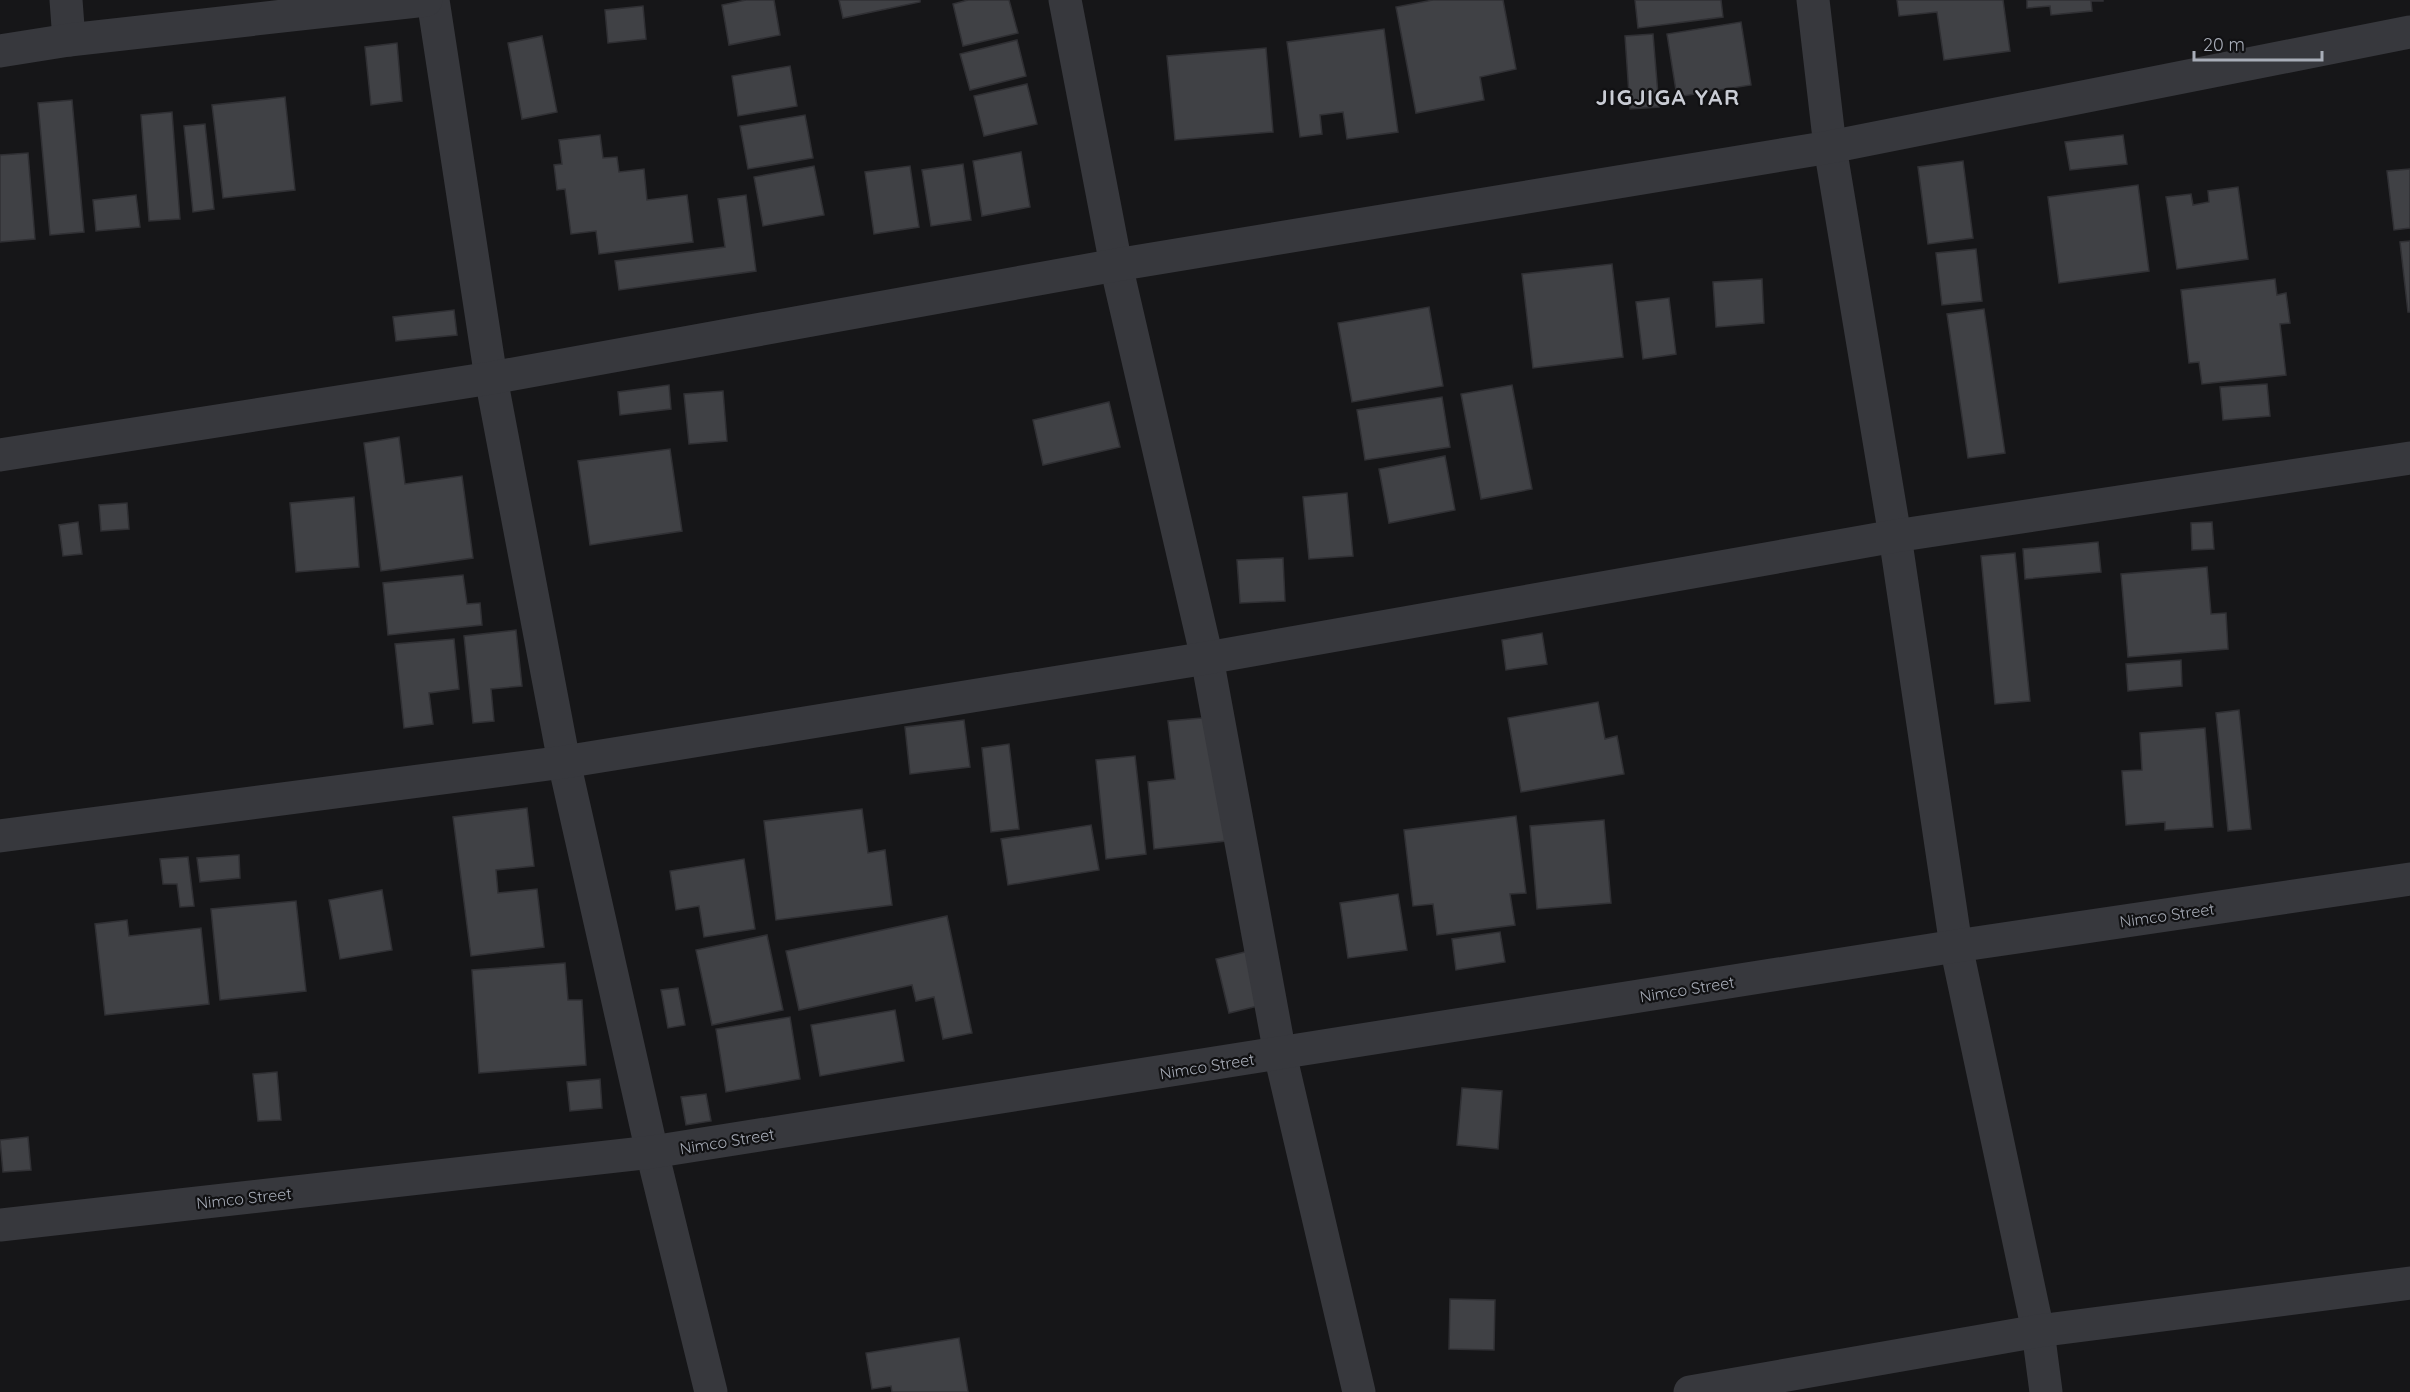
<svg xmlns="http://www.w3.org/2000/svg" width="2410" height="1392" font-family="Quicksand,sans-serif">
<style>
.building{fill:#404145;stroke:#303034;stroke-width:1.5}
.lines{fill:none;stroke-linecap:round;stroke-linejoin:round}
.street{stroke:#37383d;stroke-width:33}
.labels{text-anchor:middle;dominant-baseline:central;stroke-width:4.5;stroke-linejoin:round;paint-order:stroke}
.street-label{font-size:16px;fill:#a8adb8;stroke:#111113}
.district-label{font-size:22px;font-weight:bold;letter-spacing:1.5px;fill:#c9ccd4;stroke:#111113}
</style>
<rect width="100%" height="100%" fill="#161618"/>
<g class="building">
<path d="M 746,0 L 774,0 L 780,35 L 729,45 L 722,5 Z"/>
<path d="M 839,0 L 920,0 L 920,2 L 843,18 Z"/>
<path d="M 968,0 L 1009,0 L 1018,33 L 963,46 L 953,4 Z"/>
<path d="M 1433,0 L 1503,0 L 1516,69 L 1480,77 L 1484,100 L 1416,113 L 1396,7 Z"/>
<path d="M 1635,0 L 1721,0 L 1723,17 L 1638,28 Z"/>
<path d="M 1897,0 L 2003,0 L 2010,51 L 1944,60 L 1937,12 L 1899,16 Z"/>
<path d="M 2027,0 L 2103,0 L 2103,1 L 2091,1 L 2092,11 L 2051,15 L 2050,6 L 2027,8 Z"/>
<path d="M 643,6 L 646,39 L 608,43 L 605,10 Z"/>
<path d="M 1741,22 L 1751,85 L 1677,97 L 1667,34 Z"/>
<path d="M 1384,29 L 1398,132 L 1347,139 L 1343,112 L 1320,115 L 1322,134 L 1300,137 L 1287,42 Z"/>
<path d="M 1653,34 L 1659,107 L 1630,109 L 1625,36 Z"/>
<path d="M 542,36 L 557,112 L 522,119 L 508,43 Z"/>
<path d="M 1017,40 L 1026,76 L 970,90 L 960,54 Z"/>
<path d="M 397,43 L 402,101 L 371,105 L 365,47 Z"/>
<path d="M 1266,48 L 1273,132 L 1175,140 L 1167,56 Z"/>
<path d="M 790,66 L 797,106 L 738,116 L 732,76 Z"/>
<path d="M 1027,84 L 1037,124 L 984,136 L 974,96 Z"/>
<path d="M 285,97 L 295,190 L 223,198 L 212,105 Z"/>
<path d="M 72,100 L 84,232 L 50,235 L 38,103 Z"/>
<path d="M 172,112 L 180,219 L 149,221 L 141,115 Z"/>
<path d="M 805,115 L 813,158 L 748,169 L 740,126 Z"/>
<path d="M 205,124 L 214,209 L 193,212 L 184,126 Z"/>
<path d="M 600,135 L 603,158 L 617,157 L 619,172 L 644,169 L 647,200 L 687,195 L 693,242 L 599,254 L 596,231 L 571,234 L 565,189 L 557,190 L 554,165 L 562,164 L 559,140 Z"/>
<path d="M 2123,135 L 2127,164 L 2070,170 L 2065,142 Z"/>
<path d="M 1021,152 L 1030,207 L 982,216 L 973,161 Z"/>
<path d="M 28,153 L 35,239 L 0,242 L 0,155 Z"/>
<path d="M 1963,161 L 1973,238 L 1928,244 L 1918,167 Z"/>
<path d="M 963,164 L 971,220 L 931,226 L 922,170 Z"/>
<path d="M 814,166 L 824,215 L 763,226 L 754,177 Z"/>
<path d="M 910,166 L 919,227 L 874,234 L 865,172 Z"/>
<path d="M 2410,169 L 2410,228 L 2394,230 L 2387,171 Z"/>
<path d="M 2138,185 L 2149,271 L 2059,283 L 2048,197 Z"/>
<path d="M 2238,187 L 2248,259 L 2177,269 L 2166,197 L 2191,194 L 2193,205 L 2209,202 L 2208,191 Z"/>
<path d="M 136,195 L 140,227 L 96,231 L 93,200 Z"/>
<path d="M 746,195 L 756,271 L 619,290 L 615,261 L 725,247 L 718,199 Z"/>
<path d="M 2410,241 L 2410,312 L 2408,312 L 2400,242 Z"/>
<path d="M 1976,249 L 1982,301 L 1942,305 L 1936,253 Z"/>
<path d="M 1612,264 L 1623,357 L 1533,368 L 1522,274 Z"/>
<path d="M 1762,279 L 1764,323 L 1716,327 L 1713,282 Z"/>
<path d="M 2275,279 L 2277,295 L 2286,293 L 2290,323 L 2280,324 L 2286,375 L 2202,384 L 2199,362 L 2189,363 L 2181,290 Z"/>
<path d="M 1669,298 L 1676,354 L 1643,359 L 1636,302 Z"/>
<path d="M 1429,307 L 1443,386 L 1352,402 L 1338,323 Z"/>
<path d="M 1984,309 L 2005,453 L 1968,458 L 1947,314 Z"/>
<path d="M 454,310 L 457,335 L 396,341 L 393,317 Z"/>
<path d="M 2267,384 L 2270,416 L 2223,420 L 2220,387 Z"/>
<path d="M 669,385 L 671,409 L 620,415 L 618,392 Z"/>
<path d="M 1512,385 L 1532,489 L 1481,499 L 1461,394 Z"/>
<path d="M 723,391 L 727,441 L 689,444 L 684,394 Z"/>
<path d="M 1442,397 L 1450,447 L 1365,460 L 1357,410 Z"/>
<path d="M 1109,402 L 1120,447 L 1043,465 L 1033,420 Z"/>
<path d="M 399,437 L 405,484 L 462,476 L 473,558 L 381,571 L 364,443 Z"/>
<path d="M 670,449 L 682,531 L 590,545 L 578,461 Z"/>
<path d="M 1445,456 L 1455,510 L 1389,523 L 1379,469 Z"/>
<path d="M 1347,493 L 1353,556 L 1309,559 L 1303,497 Z"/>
<path d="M 354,497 L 359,567 L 296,572 L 290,503 Z"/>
<path d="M 127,503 L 129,529 L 101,531 L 99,505 Z"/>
<path d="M 78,522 L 82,554 L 63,556 L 59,525 Z"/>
<path d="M 2212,522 L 2214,549 L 2192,550 L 2191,523 Z"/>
<path d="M 2098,542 L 2101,572 L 2025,579 L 2023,549 Z"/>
<path d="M 2015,553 L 2030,701 L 1995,704 L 1981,556 Z"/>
<path d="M 1283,558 L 1285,601 L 1240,603 L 1237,560 Z"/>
<path d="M 2207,567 L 2211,614 L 2226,613 L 2228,649 L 2128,657 L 2121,574 Z"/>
<path d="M 463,575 L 467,604 L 480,603 L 482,625 L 388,635 L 383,583 Z"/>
<path d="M 516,630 L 522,686 L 491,689 L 494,721 L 473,723 L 464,636 Z"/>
<path d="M 1542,633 L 1547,664 L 1506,670 L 1502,640 Z"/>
<path d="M 454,639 L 459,689 L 429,693 L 433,724 L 404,728 L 395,644 Z"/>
<path d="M 2181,660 L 2182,686 L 2128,691 L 2126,664 Z"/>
<path d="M 1598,702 L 1605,739 L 1617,736 L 1624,774 L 1521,792 L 1508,718 Z"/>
<path d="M 2239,710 L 2251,829 L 2228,831 L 2216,713 Z"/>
<path d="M 1213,717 L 1226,841 L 1154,849 L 1148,782 L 1175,779 L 1168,721 Z"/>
<path d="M 964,720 L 970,767 L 910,774 L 905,727 Z"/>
<path d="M 2205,728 L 2213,827 L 2165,830 L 2165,822 L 2126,825 L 2122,771 L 2142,770 L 2140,733 Z"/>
<path d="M 1009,744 L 1019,829 L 991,832 L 982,748 Z"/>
<path d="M 1135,756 L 1146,854 L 1106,859 L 1096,760 Z"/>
<path d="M 527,808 L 534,866 L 496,870 L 498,893 L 537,889 L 544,947 L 471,956 L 453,817 Z"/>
<path d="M 862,809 L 868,853 L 885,850 L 892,905 L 776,920 L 764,821 Z"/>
<path d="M 1516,816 L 1526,893 L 1510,894 L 1515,925 L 1437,935 L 1433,904 L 1413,906 L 1404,830 Z"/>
<path d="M 1604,820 L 1611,903 L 1537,909 L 1530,826 Z"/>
<path d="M 1091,825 L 1099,870 L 1008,885 L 1001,839 Z"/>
<path d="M 239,855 L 240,878 L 200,882 L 197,858 Z"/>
<path d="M 188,857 L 194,906 L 180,907 L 177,884 L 163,884 L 160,859 Z"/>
<path d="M 744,859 L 755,929 L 704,937 L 699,906 L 676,910 L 670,871 Z"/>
<path d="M 382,890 L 392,950 L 340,959 L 329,900 Z"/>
<path d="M 1398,894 L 1407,950 L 1348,958 L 1340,903 Z"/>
<path d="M 296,901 L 306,991 L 220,1000 L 211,909 Z"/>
<path d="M 947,916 L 972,1033 L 943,1039 L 934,997 L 916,1001 L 912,985 L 799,1010 L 786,951 Z"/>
<path d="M 127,920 L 129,936 L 201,928 L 209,1004 L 105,1015 L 95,924 Z"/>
<path d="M 1500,932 L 1505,962 L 1456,970 L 1452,939 Z"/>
<path d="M 767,935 L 783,1010 L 712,1025 L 696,950 Z"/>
<path d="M 1249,951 L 1262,1005 L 1229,1013 L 1216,959 Z"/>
<path d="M 565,963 L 568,1000 L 582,1000 L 586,1065 L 479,1073 L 472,970 Z"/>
<path d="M 678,988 L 685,1025 L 668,1028 L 661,990 Z"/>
<path d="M 895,1010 L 904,1061 L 820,1076 L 811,1025 Z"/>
<path d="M 790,1017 L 800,1079 L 726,1092 L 716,1029 Z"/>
<path d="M 277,1072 L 281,1120 L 258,1121 L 253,1074 Z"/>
<path d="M 600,1079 L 602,1108 L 570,1111 L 567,1082 Z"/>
<path d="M 1462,1088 L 1502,1091 L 1498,1149 L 1457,1145 Z"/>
<path d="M 706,1094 L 711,1121 L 686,1125 L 681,1097 Z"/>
<path d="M 28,1137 L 31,1170 L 3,1172 L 0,1140 Z"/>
<path d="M 1450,1299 L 1495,1300 L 1494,1350 L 1449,1349 Z"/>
<path d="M 959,1338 L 968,1392 L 892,1392 L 891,1386 L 872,1389 L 866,1353 Z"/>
</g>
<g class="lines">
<g class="street">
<path d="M 66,0 L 69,40"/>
<path d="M 433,0 L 491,378 L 564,762 L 652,1152 L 711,1392"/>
<path d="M 1065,0 L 1116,265 L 1207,658 L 1280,1054 L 1359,1392"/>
<path d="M 1813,0 L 1830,147 L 1895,536 L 1956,946 L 2038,1331 L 2046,1392"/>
<path d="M 0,51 L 69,40 L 426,0"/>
<path d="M 0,455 L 491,378 L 1116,265 L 1830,147 L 2410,32"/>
<path d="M 0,836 L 564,762 L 1207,658 L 1895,536 L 2410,458"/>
<path d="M 0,1225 L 652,1152 L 1956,946 L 2410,879"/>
<path d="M 1690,1392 L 2038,1331 L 2410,1283"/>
</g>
</g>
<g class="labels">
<g class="street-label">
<text transform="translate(2167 915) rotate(-8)">Nimco Street</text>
<text transform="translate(1687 989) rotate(-9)">Nimco Street</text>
<text transform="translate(1207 1066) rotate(-9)">Nimco Street</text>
<text transform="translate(727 1141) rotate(-9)">Nimco Street</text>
<text transform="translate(244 1198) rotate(-6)">Nimco Street</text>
</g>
<g class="district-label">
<text x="1668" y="97">JIGJIGA YAR</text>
</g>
</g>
<path d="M2194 51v9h128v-9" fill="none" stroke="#a8adb8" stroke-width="3"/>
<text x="2203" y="51" font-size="18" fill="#a8adb8" stroke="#111113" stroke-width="4.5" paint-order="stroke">20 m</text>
</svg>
